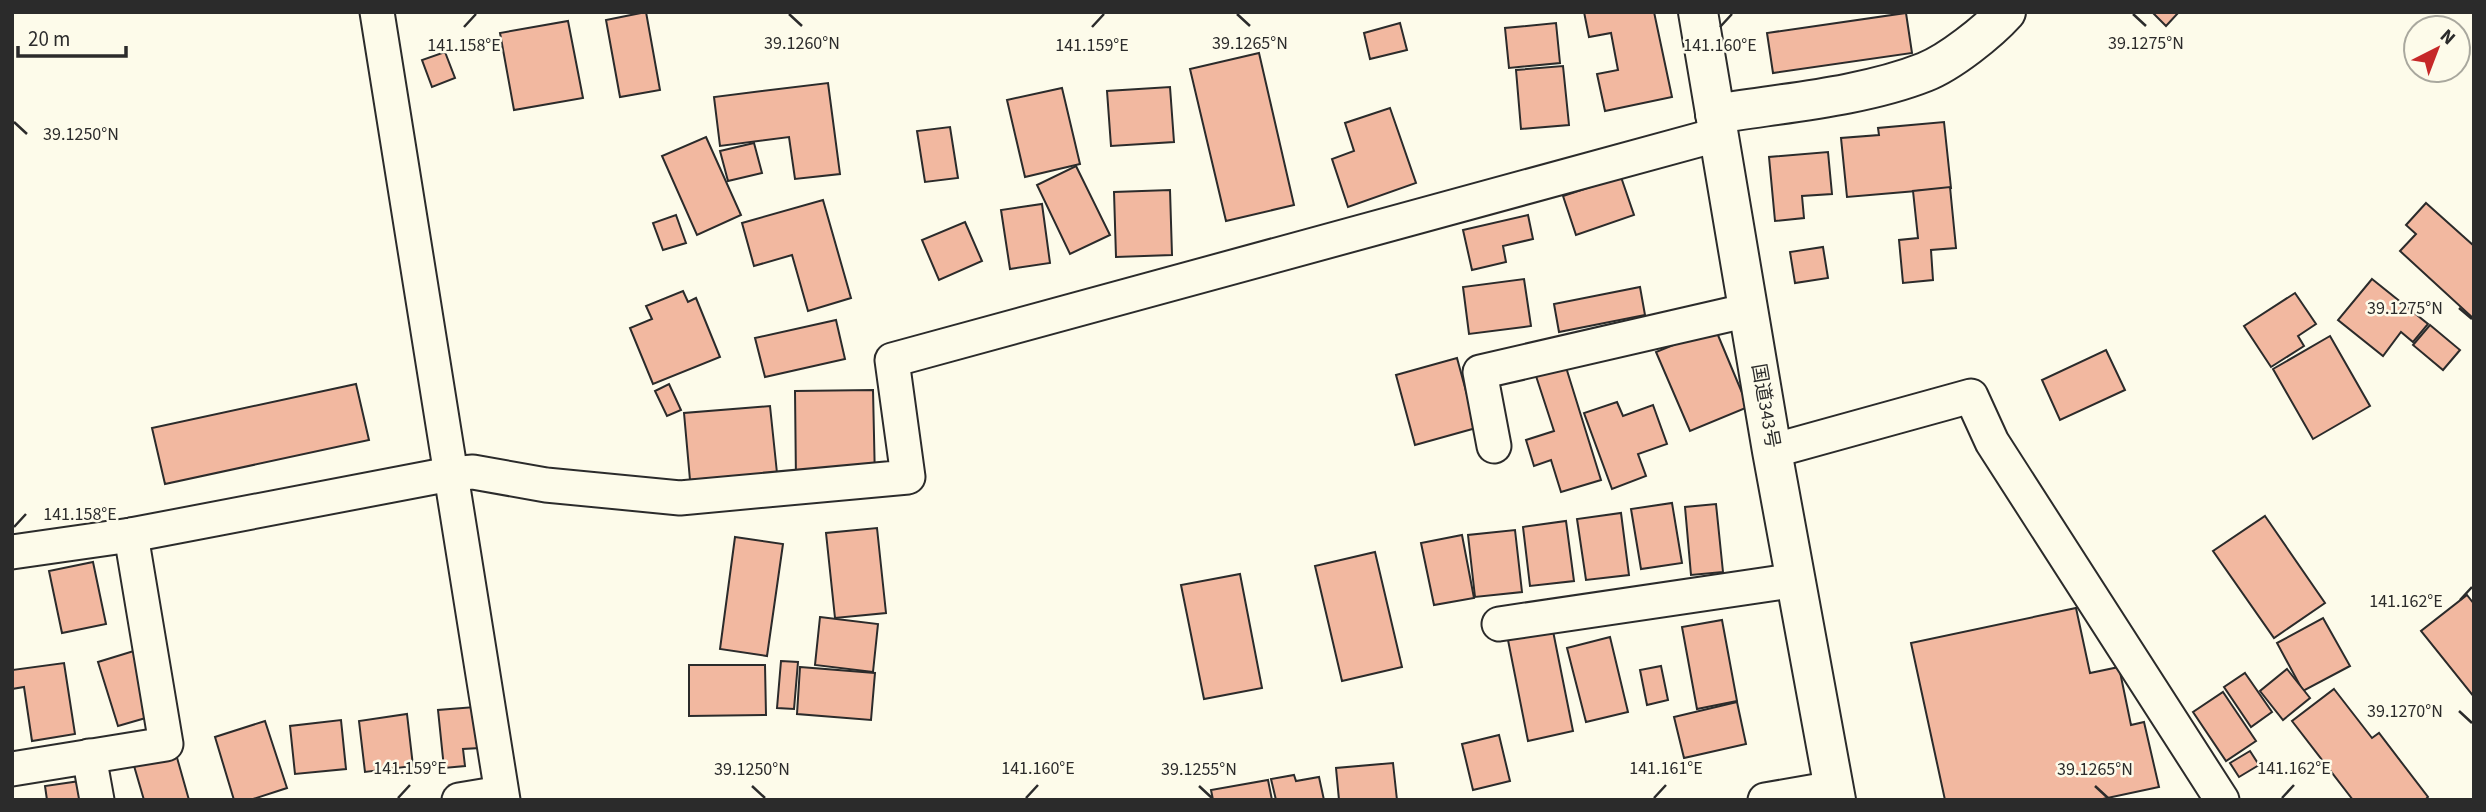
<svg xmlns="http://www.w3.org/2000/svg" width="2486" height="812" font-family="'Source Sans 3','Noto Sans JP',sans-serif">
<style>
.building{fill:#f2b8a0;stroke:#2b2b2b;stroke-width:2}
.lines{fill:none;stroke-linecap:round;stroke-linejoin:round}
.street-casing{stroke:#2b2b2b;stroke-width:37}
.secondary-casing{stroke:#2b2b2b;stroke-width:42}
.highway-casing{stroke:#2b2b2b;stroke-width:42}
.street{stroke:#fdfbea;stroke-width:33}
.secondary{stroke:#fdfbea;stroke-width:38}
.highway{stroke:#fdfbea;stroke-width:38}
.ticks{fill:none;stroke:#2b2b2b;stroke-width:2.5}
.labels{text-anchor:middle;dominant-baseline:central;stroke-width:5;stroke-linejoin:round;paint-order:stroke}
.street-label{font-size:19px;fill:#2b2b2b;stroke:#fdfbea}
.ticks-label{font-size:18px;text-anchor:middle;fill:#2b2b2b;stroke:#fdfbea;stroke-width:5;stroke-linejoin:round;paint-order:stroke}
</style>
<rect width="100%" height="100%" fill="#fdfbea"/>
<g class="building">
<path d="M 646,12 L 660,90 L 620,97 L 606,20 Z"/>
<path d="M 1584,12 L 1654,12 L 1672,97 L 1605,111 L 1597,74 L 1618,70 L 1611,33 L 1589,37 Z"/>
<path d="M 2152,12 L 2179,12 L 2166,26 Z"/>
<path d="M 1906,13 L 1912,53 L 1773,73 L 1767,33 Z"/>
<path d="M 568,21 L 583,98 L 514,110 L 500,33 Z"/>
<path d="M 1400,23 L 1407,50 L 1370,59 L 1364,33 Z"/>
<path d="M 1556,23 L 1560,63 L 1509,68 L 1505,28 Z"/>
<path d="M 445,52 L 455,78 L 432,87 L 422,60 Z"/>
<path d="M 1259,53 L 1294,205 L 1226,221 L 1190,69 Z"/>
<path d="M 1563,66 L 1569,125 L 1521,129 L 1516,70 Z"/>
<path d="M 828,83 L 840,174 L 795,179 L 789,137 L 720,146 L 714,97 Z"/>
<path d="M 1170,87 L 1174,142 L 1111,146 L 1107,91 Z"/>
<path d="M 1062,88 L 1080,164 L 1025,177 L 1007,100 Z"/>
<path d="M 1390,108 L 1416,183 L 1348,207 L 1332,159 L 1354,151 L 1345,123 Z"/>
<path d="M 1944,122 L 1951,188 L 1847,197 L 1841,138 L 1879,135 L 1878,128 Z"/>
<path d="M 950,127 L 958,178 L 925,182 L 917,131 Z"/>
<path d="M 706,137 L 741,215 L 697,235 L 662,156 Z"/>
<path d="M 754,143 L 762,173 L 728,181 L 720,151 Z"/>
<path d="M 1828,152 L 1832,194 L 1802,196 L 1804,218 L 1775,221 L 1769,157 Z"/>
<path d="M 1076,166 L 1110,235 L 1070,254 L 1037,185 Z"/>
<path d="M 1621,177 L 1634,215 L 1576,235 L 1563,196 Z"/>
<path d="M 1950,187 L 1956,248 L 1931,250 L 1933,280 L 1903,283 L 1899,240 L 1918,238 L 1913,191 Z"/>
<path d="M 1170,190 L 1172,255 L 1116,257 L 1114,192 Z"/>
<path d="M 823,200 L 851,298 L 808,311 L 792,255 L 754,266 L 742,223 Z"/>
<path d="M 2426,203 L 2474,246 L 2474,319 L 2400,251 L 2416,234 L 2406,225 Z"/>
<path d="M 1042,204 L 1050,263 L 1010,269 L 1001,210 Z"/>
<path d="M 676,215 L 686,243 L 663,250 L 653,223 Z"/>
<path d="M 1528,215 L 1533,239 L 1503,246 L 1506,262 L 1472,270 L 1463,230 Z"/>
<path d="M 965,222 L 982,261 L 939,280 L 922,240 Z"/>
<path d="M 1823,247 L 1828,278 L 1795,283 L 1790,252 Z"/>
<path d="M 1524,279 L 1531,326 L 1469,334 L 1463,287 Z"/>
<path d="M 2372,279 L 2428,324 L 2413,342 L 2401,332 L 2383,356 L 2338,320 Z"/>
<path d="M 1640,287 L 1645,315 L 1559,332 L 1554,304 Z"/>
<path d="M 683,291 L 688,302 L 696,298 L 720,357 L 653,384 L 630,328 L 652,319 L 646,306 Z"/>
<path d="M 2295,293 L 2316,324 L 2298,336 L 2304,346 L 2271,367 L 2244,326 Z"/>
<path d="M 836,320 L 845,359 L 765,377 L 755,338 Z"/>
<path d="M 2430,325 L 2460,350 L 2443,370 L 2413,345 Z"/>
<path d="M 1715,328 L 1748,407 L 1690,431 L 1656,352 Z"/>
<path d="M 2330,336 L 2370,406 L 2313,439 L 2273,369 Z"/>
<path d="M 2106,350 L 2125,390 L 2060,420 L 2042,380 Z"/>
<path d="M 1457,358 L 1476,428 L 1415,445 L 1396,375 Z"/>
<path d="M 1565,364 L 1601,480 L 1561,492 L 1551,460 L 1534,466 L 1526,440 L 1554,431 L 1535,373 Z"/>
<path d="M 356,384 L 369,440 L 165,484 L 152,428 Z"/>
<path d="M 669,384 L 681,410 L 667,416 L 655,391 Z"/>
<path d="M 873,390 L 875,481 L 796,482 L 795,391 Z"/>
<path d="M 1617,402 L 1623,416 L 1653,405 L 1667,444 L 1638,454 L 1646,476 L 1612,489 L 1584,413 Z"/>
<path d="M 770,406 L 777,473 L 690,480 L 684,413 Z"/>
<path d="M 1672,503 L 1682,563 L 1641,569 L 1631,509 Z"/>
<path d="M 1716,504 L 1723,572 L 1691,575 L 1685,507 Z"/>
<path d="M 1621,513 L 1629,575 L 1586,580 L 1577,519 Z"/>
<path d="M 2265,516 L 2325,603 L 2274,638 L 2213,551 Z"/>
<path d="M 1566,521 L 1574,581 L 1530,586 L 1523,527 Z"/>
<path d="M 877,528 L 886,613 L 835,618 L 826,533 Z"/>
<path d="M 1515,530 L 1522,592 L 1475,597 L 1468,535 Z"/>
<path d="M 1462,535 L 1474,598 L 1434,605 L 1421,543 Z"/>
<path d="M 735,537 L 783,544 L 767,656 L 720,649 Z"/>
<path d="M 1375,552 L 1402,667 L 1342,681 L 1315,566 Z"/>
<path d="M 93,562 L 106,624 L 62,633 L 49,571 Z"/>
<path d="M 1240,574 L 1262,688 L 1204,699 L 1181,585 Z"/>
<path d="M 2467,595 L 2474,604 L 2474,697 L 2421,631 Z"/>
<path d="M 2076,608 L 2090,673 L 2119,667 L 2131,725 L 2144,722 L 2159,787 L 2098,800 L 1945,800 L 1911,643 Z"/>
<path d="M 820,617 L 878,624 L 873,672 L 815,665 Z"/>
<path d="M 2323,618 L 2350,666 L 2303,691 L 2277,643 Z"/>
<path d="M 1722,620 L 1737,701 L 1697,709 L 1682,627 Z"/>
<path d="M 1552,626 L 1573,731 L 1528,741 L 1507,635 Z"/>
<path d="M 1610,637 L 1628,712 L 1586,722 L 1567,648 Z"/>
<path d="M 137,650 L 156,715 L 118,726 L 98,662 Z"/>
<path d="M 781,661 L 798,662 L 794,709 L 777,708 Z"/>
<path d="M 64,663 L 75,734 L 32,741 L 24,687 L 12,689 L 12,670 Z"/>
<path d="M 689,665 L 765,665 L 766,715 L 689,716 Z"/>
<path d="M 1661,666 L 1668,700 L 1647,705 L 1640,670 Z"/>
<path d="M 800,667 L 875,673 L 871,720 L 797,714 Z"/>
<path d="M 2287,669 L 2310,698 L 2283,720 L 2260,691 Z"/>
<path d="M 2245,673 L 2272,712 L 2251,727 L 2224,687 Z"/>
<path d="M 2334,689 L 2372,738 L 2379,733 L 2428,797 L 2425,800 L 2353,800 L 2292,721 Z"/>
<path d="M 2223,692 L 2256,741 L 2226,761 L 2193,712 Z"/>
<path d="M 1737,702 L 1746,744 L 1684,758 L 1674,717 Z"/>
<path d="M 475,707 L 480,748 L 463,749 L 465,766 L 444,768 L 438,710 Z"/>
<path d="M 407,714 L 413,766 L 365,772 L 359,721 Z"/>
<path d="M 341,720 L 346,769 L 295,774 L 290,726 Z"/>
<path d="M 265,721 L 287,788 L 250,800 L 234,800 L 215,737 Z"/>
<path d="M 1499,735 L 1510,781 L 1473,790 L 1462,744 Z"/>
<path d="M 174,747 L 189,800 L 144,800 L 132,759 Z"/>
<path d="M 2250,751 L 2259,765 L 2239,777 L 2230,763 Z"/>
<path d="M 1393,763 L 1397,800 L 1339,800 L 1336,768 Z"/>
<path d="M 1294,775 L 1296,781 L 1319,777 L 1324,800 L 1276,800 L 1271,779 Z"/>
<path d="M 87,780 L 90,800 L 47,800 L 45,786 Z"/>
<path d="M 1268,780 L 1272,800 L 1213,800 L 1211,790 Z"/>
</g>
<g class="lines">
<g class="street-casing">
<g id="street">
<path d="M 377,12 L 503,800"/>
<path d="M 1494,446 L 1480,372 L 1749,310"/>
<path d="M 1772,451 L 1971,396 L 1992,442 L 2222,800"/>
<path d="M 12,552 L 131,535 L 450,474 L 473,472 L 546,485 L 680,498 L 908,477 L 892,360 L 1720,134"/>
<path d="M 1499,624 L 1797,580"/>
<path d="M 89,756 L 97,800"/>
<path d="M 12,769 L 166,744 L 131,535"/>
<path d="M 459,800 L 501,793"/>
<path d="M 1765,800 L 1834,788"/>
</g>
</g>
<g class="secondary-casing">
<path id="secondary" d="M 1715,114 C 1782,103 1862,97 1925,72 C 1950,62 1988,32 2006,12"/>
</g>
<g class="highway-casing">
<path id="highway" d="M 1698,12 L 1772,451 L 1836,800"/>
</g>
<use href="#street" class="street"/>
<use href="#secondary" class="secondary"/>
<use href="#highway" class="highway"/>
</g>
<path class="ticks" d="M 789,14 L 802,26M 1237,14 L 1250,26M 2133,14 L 2146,26M 464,27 L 476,14M 1092,27 L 1104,14M 1720,27 L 1732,14M 14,122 L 27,134M 2459,308 L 2472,319M 14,527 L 26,514M 2460,600 L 2472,587M 2459,711 L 2472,723M 752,786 L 765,798M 1199,786 L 1212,798M 2095,786 L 2108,798M 398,798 L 410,785M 1026,798 L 1038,785M 1654,798 L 1666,785M 2282,798 L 2294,785"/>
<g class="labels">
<g class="street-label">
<text transform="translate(1765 406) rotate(80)">国道343号</text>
</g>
</g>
<g class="ticks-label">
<text x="802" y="49">39.1260°N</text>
<text x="1250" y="49">39.1265°N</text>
<text x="2146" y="49">39.1275°N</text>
<text x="464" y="51">141.158°E</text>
<text x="1720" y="51">141.160°E</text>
<text x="1092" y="51">141.159°E</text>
<text x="81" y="140">39.1250°N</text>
<text x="2405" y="314">39.1275°N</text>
<text x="80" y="520">141.158°E</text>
<text x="2406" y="607">141.162°E</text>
<text x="2405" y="717">39.1270°N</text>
<text x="410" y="774">141.159°E</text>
<text x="1038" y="774">141.160°E</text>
<text x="1666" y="774">141.161°E</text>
<text x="2294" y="774">141.162°E</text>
<text x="752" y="775">39.1250°N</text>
<text x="1199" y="775">39.1255°N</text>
<text x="2095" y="775">39.1265°N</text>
</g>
<rect width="2486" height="812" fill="none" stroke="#2b2b2b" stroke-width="28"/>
<g transform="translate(2437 49) rotate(42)"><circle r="33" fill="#fdfbea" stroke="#a9a89e" stroke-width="2"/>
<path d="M0-5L12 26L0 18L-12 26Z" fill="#c62828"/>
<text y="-10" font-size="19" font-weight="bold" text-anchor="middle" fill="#2b2b2b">N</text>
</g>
<path d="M18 46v10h108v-10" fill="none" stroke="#2b2b2b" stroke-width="3.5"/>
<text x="28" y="46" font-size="21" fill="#2b2b2b" stroke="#fdfbea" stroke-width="5" paint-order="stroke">20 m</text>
</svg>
